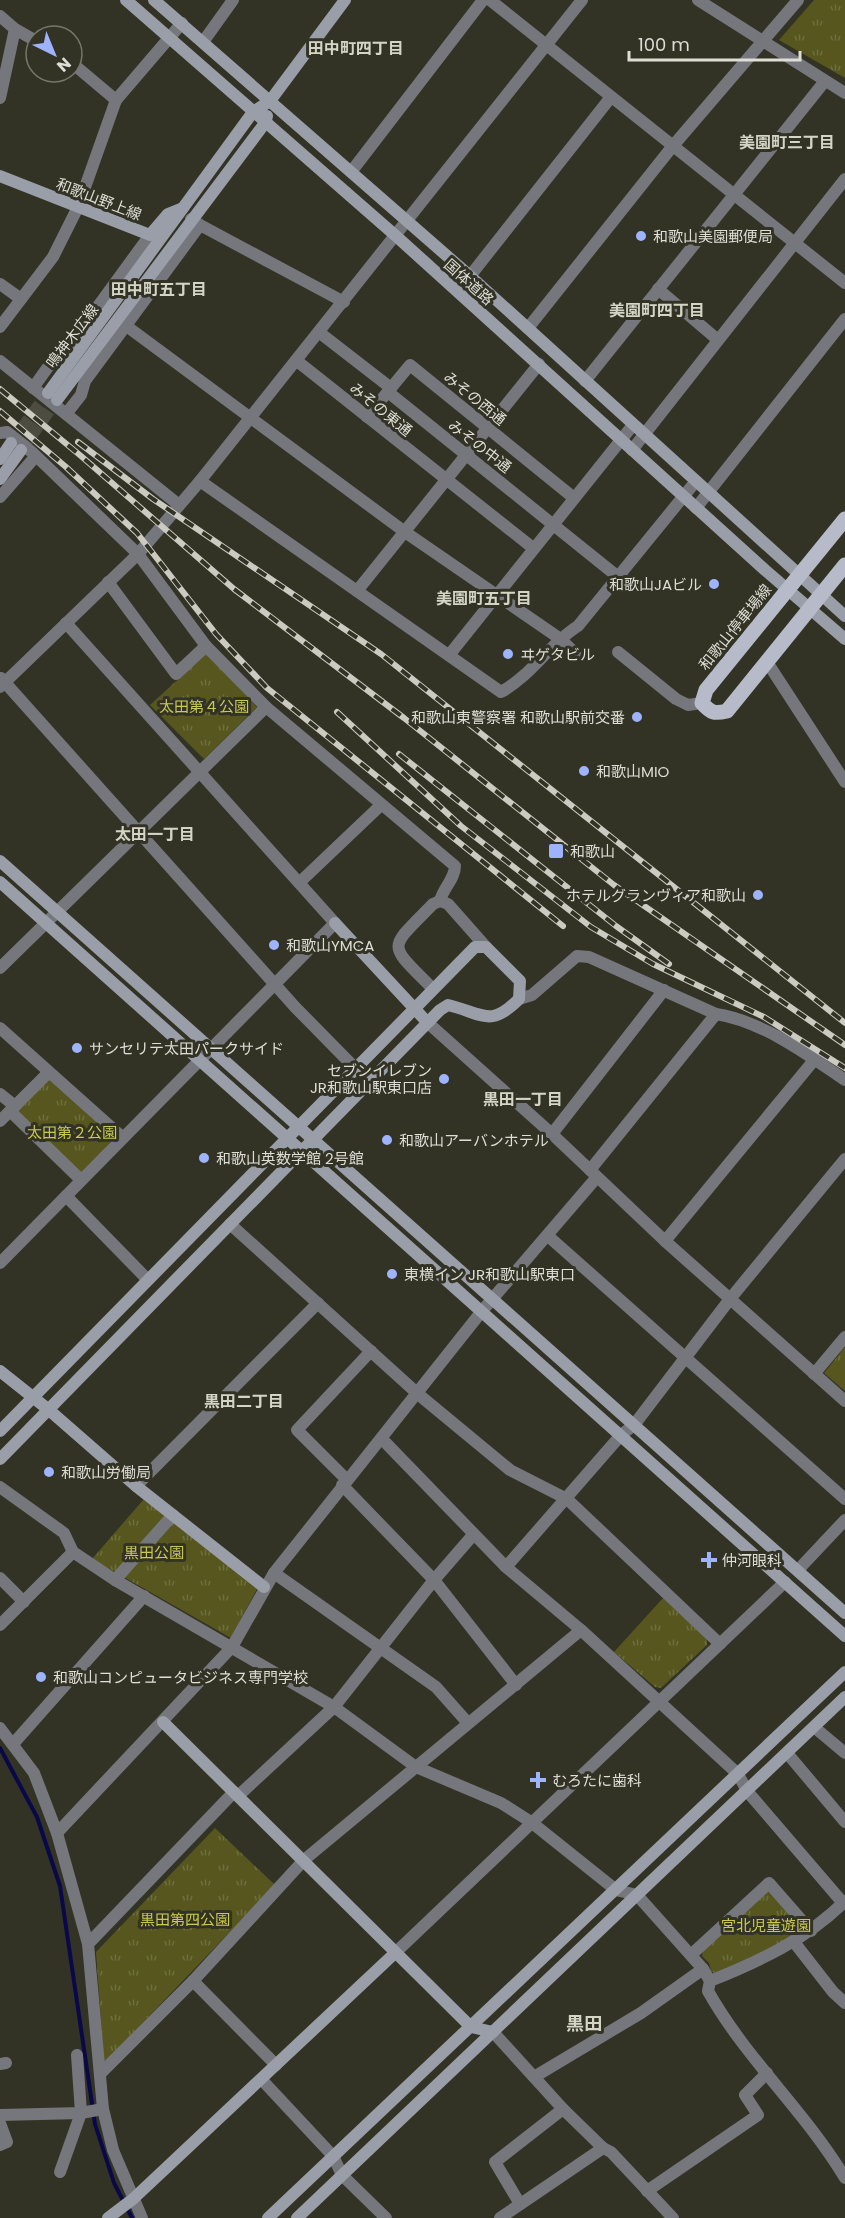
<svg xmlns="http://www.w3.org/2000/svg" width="845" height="2218" font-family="Poppins,'Noto Sans JP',sans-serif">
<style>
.park{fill:url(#park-tufts)}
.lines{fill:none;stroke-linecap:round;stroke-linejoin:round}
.stream{stroke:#09094a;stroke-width:4}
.secondary-tunnel{stroke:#4c4d40;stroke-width:12;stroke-dasharray:12 6;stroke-linecap:butt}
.street{stroke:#75777d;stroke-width:12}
.secondary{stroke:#9a9ea8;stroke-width:12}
.primary{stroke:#b7bbc9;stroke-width:15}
.rail-casing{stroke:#cbcbc2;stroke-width:6}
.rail{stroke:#323325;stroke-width:4;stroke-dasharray:11;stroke-linecap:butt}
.poi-dot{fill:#9db4fd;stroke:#323325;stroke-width:2}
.labels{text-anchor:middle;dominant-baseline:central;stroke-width:6;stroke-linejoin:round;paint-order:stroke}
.street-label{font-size:15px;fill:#deded6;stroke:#323325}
.poi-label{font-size:15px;fill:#deded6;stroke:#323325;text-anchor:start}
.park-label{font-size:15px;fill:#cbca4f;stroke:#323325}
.neighbourhood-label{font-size:16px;font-weight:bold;fill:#d4d5c4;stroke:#323325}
.quarter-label{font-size:18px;font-weight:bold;fill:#d4d5c4;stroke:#323325}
</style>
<defs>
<pattern id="park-tufts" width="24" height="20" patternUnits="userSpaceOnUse" patternTransform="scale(1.5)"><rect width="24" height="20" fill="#56561e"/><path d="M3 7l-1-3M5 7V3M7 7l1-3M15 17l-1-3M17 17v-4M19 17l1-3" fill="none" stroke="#6e6e3e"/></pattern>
</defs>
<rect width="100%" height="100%" fill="#323325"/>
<g class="park">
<path d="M 814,0 L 845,0 L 845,78 L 779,40 Z"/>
<path d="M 207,653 L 257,707 L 204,759 L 150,705 Z"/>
<path d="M 48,1078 L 115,1137 L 81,1175 L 15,1111 Z"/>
<path d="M 845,1347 L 845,1391 L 824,1373 Z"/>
<path d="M 144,1499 L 258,1587 L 231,1638 L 92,1559 Z"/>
<path d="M 663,1598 L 707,1639 L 707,1645 L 661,1688 L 655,1687 L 614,1652 Z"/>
<path d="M 215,1828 L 275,1885 L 104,2063 L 96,1952 Z"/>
<path d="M 766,1890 L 772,1890 L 804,1931 L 717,1975 L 711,1971 L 709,1963 L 702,1956 L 703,1951 Z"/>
</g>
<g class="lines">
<path class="stream" d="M 0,1748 L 37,1817 L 60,1886 L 95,2124 L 114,2183 L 132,2218"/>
<g class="secondary-tunnel">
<path d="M 11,443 L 48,393"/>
<path d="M 21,450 L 57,400"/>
</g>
<g class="street">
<path d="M 490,0 L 845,283"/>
<path d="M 698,0 L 845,93"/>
<path d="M 0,16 L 15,29 L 36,41"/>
<path d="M 203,42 L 233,0"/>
<path d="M 0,98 L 15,29"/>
<path d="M 116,100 L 182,23"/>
<path d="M 351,172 L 483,0"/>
<path d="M 200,225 L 344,302"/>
<path d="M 470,276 L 611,97"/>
<path d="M 0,284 L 21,299"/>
<path d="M 658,289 L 718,340"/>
<path d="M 125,325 L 405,532 L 559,638 L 575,653"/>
<path d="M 0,327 L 53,257 L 78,207 L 116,100 L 72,63"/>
<path d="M 528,328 L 672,147 L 798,0"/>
<path d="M 320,333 L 391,388"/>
<path d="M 0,361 L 66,414"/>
<path d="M 297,361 L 533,548"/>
<path d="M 585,381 L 825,81"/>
<path d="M 33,388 L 48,367 L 61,357 L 150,235"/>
<path d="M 388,392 L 617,576"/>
<path d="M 367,417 L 410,365 L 574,498"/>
<path d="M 0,433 L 7,432 L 33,453 L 138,554 L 206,646 L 266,707 L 455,866 C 455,879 443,888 440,901"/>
<path d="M 632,450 L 845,179"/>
<path d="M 200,481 L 501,692 C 532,675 549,644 578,626 L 696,481"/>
<path d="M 0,497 L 35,457"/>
<path d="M 179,505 L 66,414 L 81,395 L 85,381 L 200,225 L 191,219"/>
<path d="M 696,508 L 845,319"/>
<path d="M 108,582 L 176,674 L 206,646"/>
<path d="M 357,591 L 539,364"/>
<path d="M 618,652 L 676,699 L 688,705 L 702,703"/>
<path d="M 450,654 L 633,425"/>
<path d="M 767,662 L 845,782"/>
<path d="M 1,678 L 295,1007 L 356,1069"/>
<path d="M 0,687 L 138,554 L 200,481 L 582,0"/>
<path d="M 300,882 L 381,805"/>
<path d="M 440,901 L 448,904 L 486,947"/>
<path d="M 0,968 L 266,707"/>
<path d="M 433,989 C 387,942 387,951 433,904 L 440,901"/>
<path d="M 519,999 L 532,995 L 577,956 L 589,957 L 716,1014 C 762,1021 807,1054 845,1080"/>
<path d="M 427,1022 L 552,1134 L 665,1241 L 845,1401"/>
<path d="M 0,1028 L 122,1137"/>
<path d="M 0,1094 L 15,1106"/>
<path d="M 10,1111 L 81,1180"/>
<path d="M 0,1121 L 48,1073"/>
<path d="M 552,1134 L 664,990"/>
<path d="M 590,1170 L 716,1014"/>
<path d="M 66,1196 L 148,1280"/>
<path d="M 230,1224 L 418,1394 L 510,1470 L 567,1499 L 720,1644"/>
<path d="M 548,1236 L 845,1499"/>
<path d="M 665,1241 L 815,1059"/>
<path d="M 0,1263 L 335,923 L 66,623"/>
<path d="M 814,1374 L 845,1337"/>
<path d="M 382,1439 L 506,1567 L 581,1630 L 738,1774 L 747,1791 L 843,1903"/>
<path d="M 347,1480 L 297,1430 L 371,1351"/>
<path d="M 342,1485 L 434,1580 L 516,1685"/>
<path d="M 136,1486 L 318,1303"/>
<path d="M 0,1487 L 64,1533 L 73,1552 L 115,1580 L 334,1707 L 416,1767 L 501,1803 L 531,1822 L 616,1890 L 637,1895 L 703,1969 L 710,1981 L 708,1991 C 746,2059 805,2111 845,2178"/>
<path d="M 506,1567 L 621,1435 L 634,1425 L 730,1299 L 845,1159"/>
<path d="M 798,1570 L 845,1520"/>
<path d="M 274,1573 L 436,1687 L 467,1722"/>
<path d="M 0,1578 L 24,1602"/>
<path d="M 115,1580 L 173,1515"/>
<path d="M 0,1625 L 73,1552"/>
<path d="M 814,1727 L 845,1753"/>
<path d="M 0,1728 L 34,1773 L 57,1833 L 88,1944 L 103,2109 L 113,2150 L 142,2218"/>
<path d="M 13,1744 L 144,1596"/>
<path d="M 787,1753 L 845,1822"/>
<path d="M 238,1796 L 334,1707 L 434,1580 L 473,1535"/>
<path d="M 57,1833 L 232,1647 L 274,1573 L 482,1311 L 597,1177"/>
<path d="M 794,1942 L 833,1992 L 845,2003"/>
<path d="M 88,1944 L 234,1792"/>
<path d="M 395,1953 L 785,1582"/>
<path d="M 692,1954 L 769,1883 L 811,1931"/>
<path d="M 193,1981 L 276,2065"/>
<path d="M 710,1981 C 760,1961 807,1939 845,1901"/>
<path d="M 493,2032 L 563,2109 L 603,2148 L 611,2152 L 673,2218"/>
<path d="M 0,2064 L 6,2063"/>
<path d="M 100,2074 L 193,1981 L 304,1860 L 581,1630"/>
<path d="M 534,2077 L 641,2013 L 703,1969"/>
<path d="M 262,2080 L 333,2156 L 342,2175 L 386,2218"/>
<path d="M 0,2115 L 81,2113 L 77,2055"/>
<path d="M 0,2123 L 7,2142 L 0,2145"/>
<path d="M 60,2172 L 81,2113 L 103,2109"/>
<path d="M 647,2191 L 758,2115 L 745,2095 L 767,2073"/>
<path d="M 520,2204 L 495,2162 L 563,2109"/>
<path d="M 500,2218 L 603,2148"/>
</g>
<g class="secondary">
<path d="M 126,0 L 396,236 L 765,570 L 845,639"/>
<path d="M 154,0 L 470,276 L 845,616"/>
<path d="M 0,176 L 150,235 L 168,214 L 183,208"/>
<path d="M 48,393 L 253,112 L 270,101 L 345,0"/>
<path d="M 57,400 L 265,123 L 267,116"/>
<path d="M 0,459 L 11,443"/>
<path d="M 0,479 L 21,450"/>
<path d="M 0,861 L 845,1613"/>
<path d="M 0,882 L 845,1636"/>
<path d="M 335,923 L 427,1022"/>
<path d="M 0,1371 L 49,1410 L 136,1486 L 264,1587"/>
<path d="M 0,1431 L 475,947 L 486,947 L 520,981 L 519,999 C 490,1028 484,1014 448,1005 L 440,1010 L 0,1459"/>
<path d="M 163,1722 L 471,2027 L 493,2032"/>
<path d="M 108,2218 L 133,2199 L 395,1953"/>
<path d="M 268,2218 L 845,1672"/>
<path d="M 297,2218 L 845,1697"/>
</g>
<path class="primary" d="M 845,519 L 706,690 L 702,703 C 711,713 714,714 727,711 L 845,565"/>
<g class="rail-casing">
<g id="rail">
<path d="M 0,389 L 81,456 L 234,589 L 404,718 L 614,885 L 845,1045"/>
<path d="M 0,411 L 66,467 L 137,533 L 216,634 L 267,688 L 563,926"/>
<path d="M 78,442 L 153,499 L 381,654 L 845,1023"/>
<path d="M 337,712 L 461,826 L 591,927 L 653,964 L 764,1017 L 845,1068"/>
<path d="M 399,754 L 616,926 L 669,964"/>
</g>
</g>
<use href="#rail" class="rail"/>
</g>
<g class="poi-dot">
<circle cx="641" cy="236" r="6"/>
<circle cx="714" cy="584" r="6"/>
<circle cx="508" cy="654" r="6"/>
<circle cx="637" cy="717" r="6"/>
<circle cx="584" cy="771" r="6"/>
<rect x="548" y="843" width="16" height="16" rx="3"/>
<circle cx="758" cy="895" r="6"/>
<circle cx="274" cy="945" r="6"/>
<circle cx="77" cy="1048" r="6"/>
<circle cx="444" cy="1079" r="6"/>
<circle cx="387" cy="1140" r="6"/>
<circle cx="204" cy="1158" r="6"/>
<circle cx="392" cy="1274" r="6"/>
<circle cx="49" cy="1472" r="6"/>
<path d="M706 1551h6v6h6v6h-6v6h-6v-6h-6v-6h6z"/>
<circle cx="41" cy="1677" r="6"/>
<path d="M535 1771h6v6h6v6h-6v6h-6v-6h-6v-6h6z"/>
</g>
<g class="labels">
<g class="street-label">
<text transform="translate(99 199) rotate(21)">和歌山野上線</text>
<text transform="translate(469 282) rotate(42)">国体道路</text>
<text transform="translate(72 336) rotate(-53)">鳴神木広線</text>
<text transform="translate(475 398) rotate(39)">みその西通</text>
<text transform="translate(381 409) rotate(39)">みその東通</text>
<text transform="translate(480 446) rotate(38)">みその中通</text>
<text transform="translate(735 627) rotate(-51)">和歌山停車場線</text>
</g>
<g class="poi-label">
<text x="653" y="236">和歌山美園郵便局</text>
<text x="702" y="584" text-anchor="end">和歌山JAビル</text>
<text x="520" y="654">ヰゲタビル</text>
<text x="625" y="717" text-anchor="end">和歌山東警察署 和歌山駅前交番</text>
<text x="596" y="771">和歌山MIO</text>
<text x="570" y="851">和歌山</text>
<text x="746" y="895" text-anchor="end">ホテルグランヴィア和歌山</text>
<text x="286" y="945">和歌山YMCA</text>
<text x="89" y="1048">サンセリテ太田パークサイド</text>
<text x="432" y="1070" text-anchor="end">セブンイレブン<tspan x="432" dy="17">JR和歌山駅東口店</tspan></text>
<text x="399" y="1140">和歌山アーバンホテル</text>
<text x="216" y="1158">和歌山英数学館 2号館</text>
<text x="404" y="1274">東横イン JR和歌山駅東口</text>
<text x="61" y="1472">和歌山労働局</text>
<text x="722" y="1560">仲河眼科</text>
<text x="53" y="1677">和歌山コンピュータビジネス専門学校</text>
<text x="552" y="1780">むろたに歯科</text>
</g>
<g class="park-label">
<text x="204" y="706">太田第４公園</text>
<text x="72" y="1132">太田第２公園</text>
<text x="154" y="1552">黒田公園</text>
<text x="185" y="1919">黒田第四公園</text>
<text x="766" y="1925">宮北児童遊園</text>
</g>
<g class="neighbourhood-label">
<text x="356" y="48">田中町四丁目</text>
<text x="787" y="142">美園町三丁目</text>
<text x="159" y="289">田中町五丁目</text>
<text x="657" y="310">美園町四丁目</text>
<text x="484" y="598">美園町五丁目</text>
<text x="155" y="834">太田一丁目</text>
<text x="523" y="1099">黒田一丁目</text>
<text x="244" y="1401">黒田二丁目</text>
</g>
<g class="quarter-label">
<text x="584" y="2023">黒田</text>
</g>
</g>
<g transform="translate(54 54) rotate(137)"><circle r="28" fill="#323325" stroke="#77776c" stroke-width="1.5"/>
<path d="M0-4.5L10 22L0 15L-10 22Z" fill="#9db4fd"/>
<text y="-9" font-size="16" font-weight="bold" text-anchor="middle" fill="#deded6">N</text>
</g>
<path d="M629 51v9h171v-9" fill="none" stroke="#deded6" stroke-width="3"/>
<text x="638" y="51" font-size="18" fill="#deded6" stroke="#323325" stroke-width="4.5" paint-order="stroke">100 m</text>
</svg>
